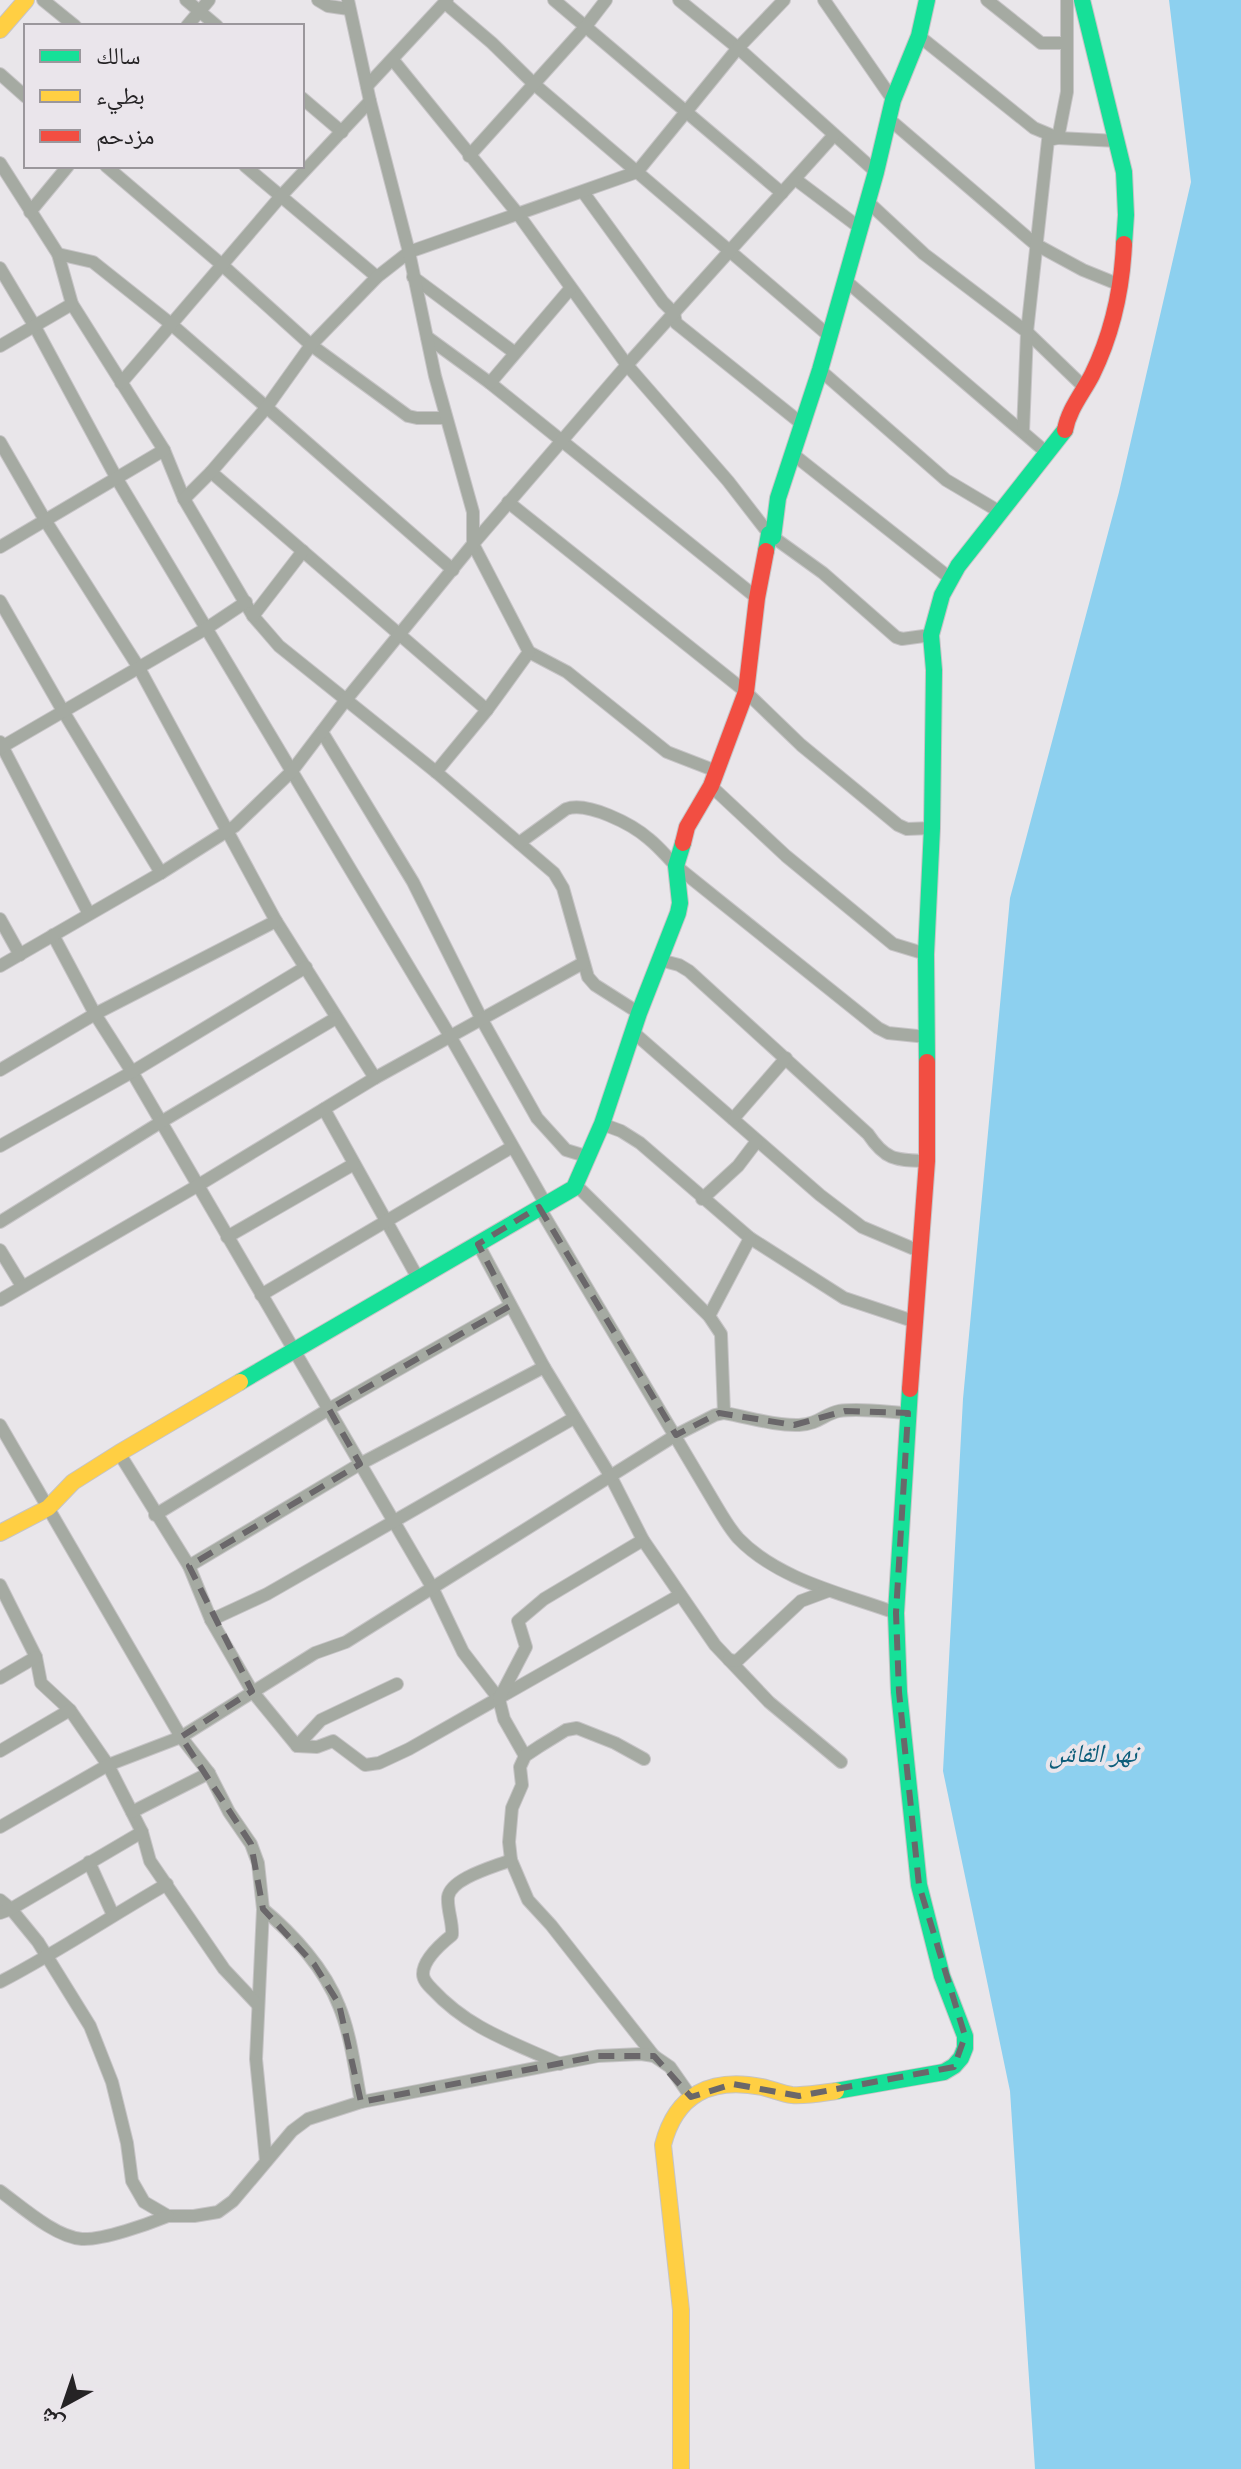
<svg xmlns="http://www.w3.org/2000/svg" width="1241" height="2469" font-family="'IBM Plex Sans','Noto Naskh Arabic',sans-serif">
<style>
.water{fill:#8dd0ef}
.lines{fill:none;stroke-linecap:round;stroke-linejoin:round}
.street-casing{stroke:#c6c4c6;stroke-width:14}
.fast-casing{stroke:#c6c4c6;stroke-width:18}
.slow-casing{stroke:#c6c4c6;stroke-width:18}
.jam-casing{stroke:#c6c4c6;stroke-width:18}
.street{stroke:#a5aaa2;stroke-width:12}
.fast{stroke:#16e098;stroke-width:16}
.slow{stroke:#ffcf43;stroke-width:16}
.jam{stroke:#f24e42;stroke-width:16}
.marked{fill:none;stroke:#6a676a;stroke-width:6;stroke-dasharray:16 10;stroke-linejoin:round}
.labels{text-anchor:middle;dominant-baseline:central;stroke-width:8;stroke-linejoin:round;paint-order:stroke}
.water-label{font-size:26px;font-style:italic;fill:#0d5d7a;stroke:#eae5eb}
</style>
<rect width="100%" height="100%" fill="#e9e6ea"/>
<path class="water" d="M 1169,0 L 1241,0 L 1241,2469 L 1035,2469 L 1010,2091 L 943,1771 L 963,1399 L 1010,898 L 1119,492 L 1191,182 Z"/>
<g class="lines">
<g class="street-casing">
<g id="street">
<path d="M 43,0 L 75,26"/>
<path d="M 186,0 L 217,26"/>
<path d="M 318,0 L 328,6 L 349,9"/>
<path d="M 554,0 L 782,193"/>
<path d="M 679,0 L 738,48 L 876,172"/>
<path d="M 824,0 L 893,100"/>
<path d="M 987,0 L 1041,43 L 1066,43"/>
<path d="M 445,3 L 492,43 L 534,84 L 828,335"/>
<path d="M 187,26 L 209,0"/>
<path d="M 919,36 L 1034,128 L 1058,138 L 1118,141"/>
<path d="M 393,60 L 518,214 L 627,365 L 728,481 L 769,534"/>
<path d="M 0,74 L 26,97"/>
<path d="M 367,86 L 447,0"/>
<path d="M 302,98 L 342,132"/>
<path d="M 889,119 L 1035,244 L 1083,270 L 1120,285"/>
<path d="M 469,156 L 586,26 L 606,0"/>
<path d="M 0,163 L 58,254 L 72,304 L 164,450 L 184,499 L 253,616 L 279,646 L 436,772 L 554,873 L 563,888 L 588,977 L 595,985 L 639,1013"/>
<path d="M 106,166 L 221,264 L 311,345 L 408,416 L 417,418 L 446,418"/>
<path d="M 245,166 L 377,277"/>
<path d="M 795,179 L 860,228"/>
<path d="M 583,192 L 663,302 L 674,313 L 676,323 L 802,424"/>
<path d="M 868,202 L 924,254 L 1027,332 L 1085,388"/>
<path d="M 30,212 L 68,166"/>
<path d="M 58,254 L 93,262 L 171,324 L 453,570"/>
<path d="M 0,268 L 34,325 L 117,479 L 450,1036 L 545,1203"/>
<path d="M 413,277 L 515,353"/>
<path d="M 846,281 L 1047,453"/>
<path d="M 427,337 L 490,383 L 757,598"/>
<path d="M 0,346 L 72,304"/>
<path d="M 820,370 L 946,480 L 1000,512"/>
<path d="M 121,383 L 281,196 L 370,101"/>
<path d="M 490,383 L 570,289"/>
<path d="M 1023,432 L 1027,332 L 1048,140 L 1058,138 L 1067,92 L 1067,0"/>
<path d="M 0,442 L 45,520 L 139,668 L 276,921 L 375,1078"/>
<path d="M 794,455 L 951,579"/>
<path d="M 211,472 L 487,710"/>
<path d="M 184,499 L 211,472 L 266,408 L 311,345 L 377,277 L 409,252 L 637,172 L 738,48 L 784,0"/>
<path d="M 508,502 L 746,692 L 801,745 L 898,825 L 907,829 L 932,828"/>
<path d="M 773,537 L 823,573 L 896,637 L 902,639 L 931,635"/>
<path d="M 0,547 L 164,450"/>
<path d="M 0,601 L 63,711 L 161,873"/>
<path d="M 253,616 L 303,551"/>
<path d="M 529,652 L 567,672 L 667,752 L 716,771"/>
<path d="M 322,732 L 413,882 L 482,1020 L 537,1118 L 566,1150 L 589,1157"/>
<path d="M 0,742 L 89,914"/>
<path d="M 0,748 L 207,628 L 246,602"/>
<path d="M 436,772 L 487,710 L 529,652 L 473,544 L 627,365 L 834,135"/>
<path d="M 711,786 L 786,856 L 893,944 L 926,954"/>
<path d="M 519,843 L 566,809 C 587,801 632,824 649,839 C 659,847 667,857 676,866 L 878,1028 L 888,1033 L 927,1037"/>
<path d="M 0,919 L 20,955"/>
<path d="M 53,935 L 95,1014 L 132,1072 L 432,1587 L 463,1652 L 499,1699 L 504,1719 L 525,1756"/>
<path d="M 660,960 L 679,965 L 689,971 L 868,1134 C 886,1161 896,1160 927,1161"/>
<path d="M 0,966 L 161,873 L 235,826 L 292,771 L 345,701 L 473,544 L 473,512 L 435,376 L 409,252 L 370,101 L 348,0"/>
<path d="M 633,1032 L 820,1195 L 862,1227 L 919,1251"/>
<path d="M 0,1070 L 95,1014 L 276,921"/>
<path d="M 324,1109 L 419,1280"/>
<path d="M 733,1119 L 786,1058"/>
<path d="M 602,1124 L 621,1131 L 640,1143 L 750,1238 L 844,1298 L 916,1322"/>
<path d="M 0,1146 L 132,1072 L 306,967"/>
<path d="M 576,1185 L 709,1316 L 721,1334 L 724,1413"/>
<path d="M 702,1199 L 738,1166 L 757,1141"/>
<path d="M 539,1207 L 717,1507 C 723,1517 730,1529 738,1538 C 778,1580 844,1594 896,1613"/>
<path d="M 0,1222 L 161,1122 L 336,1018"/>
<path d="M 227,1237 L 354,1164"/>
<path d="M 478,1244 L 544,1367 L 611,1477 L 643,1540 L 715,1645 L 769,1702 L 841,1762"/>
<path d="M 0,1250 L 22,1286"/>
<path d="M 261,1295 L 512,1147"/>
<path d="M 0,1300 L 197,1186 L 375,1078 L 583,963"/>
<path d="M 709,1316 L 750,1238"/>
<path d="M 0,1425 L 181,1737 L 209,1773 L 229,1812 L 251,1844 L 258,1863 L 263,1909 L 256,2059 L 266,2161"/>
<path d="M 119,1453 L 189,1566 L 211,1620 L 252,1691 L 297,1746 L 317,1747 L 333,1741 L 365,1765 L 379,1763 L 409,1749 L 680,1595"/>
<path d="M 155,1515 L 329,1409 L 510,1306"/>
<path d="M 189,1566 L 360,1464 L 544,1367"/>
<path d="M 0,1585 L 36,1657 L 41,1683 L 70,1710 L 108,1765 L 142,1832 L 150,1861 L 224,1969 L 258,2005"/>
<path d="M 211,1620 L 267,1594 L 574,1418"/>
<path d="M 729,1660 L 737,1661 L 801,1601 L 828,1591"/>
<path d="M 0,1678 L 36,1657"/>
<path d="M 499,1699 L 526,1647 L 518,1621 L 544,1599 L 643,1540"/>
<path d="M 297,1746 L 321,1720 L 397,1684"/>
<path d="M 0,1751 L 70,1710"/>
<path d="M 644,1759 L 615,1743 L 577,1728 L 566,1730 L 540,1746 L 525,1756 L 520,1767 L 522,1785 L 512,1808 L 509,1842 L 511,1860 L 528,1900 L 551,1925 L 654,2056"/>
<path d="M 132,1812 L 209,1773"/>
<path d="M 0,1827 L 108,1765 L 181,1737 L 315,1653 L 346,1642 L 676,1435 L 715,1415 L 724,1413 C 748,1417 775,1426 799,1425 C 819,1424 824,1414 839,1411 C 861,1408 886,1412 908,1413"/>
<path d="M 511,1860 C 494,1867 451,1878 448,1897 C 447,1910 453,1922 452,1935 C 442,1943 423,1959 423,1974 C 423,1980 428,1985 432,1989 C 469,2029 512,2042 560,2064"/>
<path d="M 89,1862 L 113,1915"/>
<path d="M 0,1900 L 11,1909 L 38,1942 L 90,2026 L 112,2082 L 127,2143 L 132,2181 L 144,2202 L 168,2216 L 194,2216 L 218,2212 L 233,2201 L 292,2131 L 308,2119 L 361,2102 L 598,2056 L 641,2054 L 654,2056 L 670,2067 L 691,2097"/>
<path d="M 263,1909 C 293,1934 325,1969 339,2006 C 351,2035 355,2071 361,2102"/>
<path d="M 0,1913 L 11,1909 L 142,1832"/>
<path d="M 0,1982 C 58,1952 111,1916 167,1884"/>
<path d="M 0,2191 C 22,2207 55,2237 82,2239 C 104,2240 148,2224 168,2216"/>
</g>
</g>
<g class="fast-casing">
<g id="fast">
<path d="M 1082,0 L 1124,172 L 1126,215 L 1124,244"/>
<path d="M 766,551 L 769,534 L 773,537 L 778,498 L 820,370 L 876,172 L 893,100 L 919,36 L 927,0"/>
<path d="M 927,1062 L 926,954 L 932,828 L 934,670 L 931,635 L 942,595 L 958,566 L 1065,430"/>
<path d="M 240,1382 L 574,1188 L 602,1124 L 639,1013 L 678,913 L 680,903 L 676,866 L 683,843"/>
<path d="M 836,2091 L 944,2072 L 954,2066 L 961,2058 L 965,2048 L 965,2036 L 942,1976 L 919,1885 L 899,1692 L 896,1613 L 910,1389"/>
</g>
</g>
<g class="slow-casing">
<g id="slow">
<path d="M 0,30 L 26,0"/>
<path d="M 0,1533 L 48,1508 L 73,1482 L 119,1453 L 240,1382"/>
<path d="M 681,2469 L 681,2310 L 663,2145 C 676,2094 711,2077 762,2087 C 772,2089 782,2094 792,2095 C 806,2096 822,2093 836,2091"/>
</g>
</g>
<g class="jam-casing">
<g id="jam">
<path d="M 1065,430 C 1069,409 1082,394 1092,375 C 1112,334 1122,289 1124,244"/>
<path d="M 683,843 L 687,827 L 711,786 L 746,692 L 757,598 L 766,551"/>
<path d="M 910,1389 L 927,1161 L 927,1062"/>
</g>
</g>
<use href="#street" class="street"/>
<use href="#fast" class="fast"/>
<use href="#slow" class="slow"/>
<use href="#jam" class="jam"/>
</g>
<path class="marked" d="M 539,1207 L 676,1435 L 719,1413 L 794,1425 L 845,1411 L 908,1413 L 896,1613 L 899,1692 L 919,1885 L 965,2036 L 954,2067 L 799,2096 L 733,2084 L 691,2097 L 654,2056 L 598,2056 L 361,2102 L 339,2004 L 314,1964 L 263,1909 L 251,1844 L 181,1737 L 252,1691 L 189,1566 L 360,1464 L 329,1409 L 510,1306 L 478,1244 Z"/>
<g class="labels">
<g class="water-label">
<text x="1093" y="1752">نهر القاش</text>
</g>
</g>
<rect x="24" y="24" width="280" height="144" fill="#eae5eb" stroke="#9b979c" stroke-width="2"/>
<rect x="40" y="50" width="40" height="12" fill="#16e098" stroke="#9b979c" stroke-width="2"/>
<text x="96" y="64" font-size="24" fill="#252325">سالك</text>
<rect x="40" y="90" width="40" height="12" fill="#ffcf43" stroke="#9b979c" stroke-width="2"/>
<text x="96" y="104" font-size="24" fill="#252325">بطيء</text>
<rect x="40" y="130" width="40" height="12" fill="#f24e42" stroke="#9b979c" stroke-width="2"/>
<text x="96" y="144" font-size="24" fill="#252325">مزدحم</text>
<g transform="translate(64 2405) rotate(220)" stroke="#eae5eb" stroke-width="6" paint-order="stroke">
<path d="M0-6L14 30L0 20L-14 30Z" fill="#252325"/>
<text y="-12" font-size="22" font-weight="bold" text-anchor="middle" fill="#252325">ش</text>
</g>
</svg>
